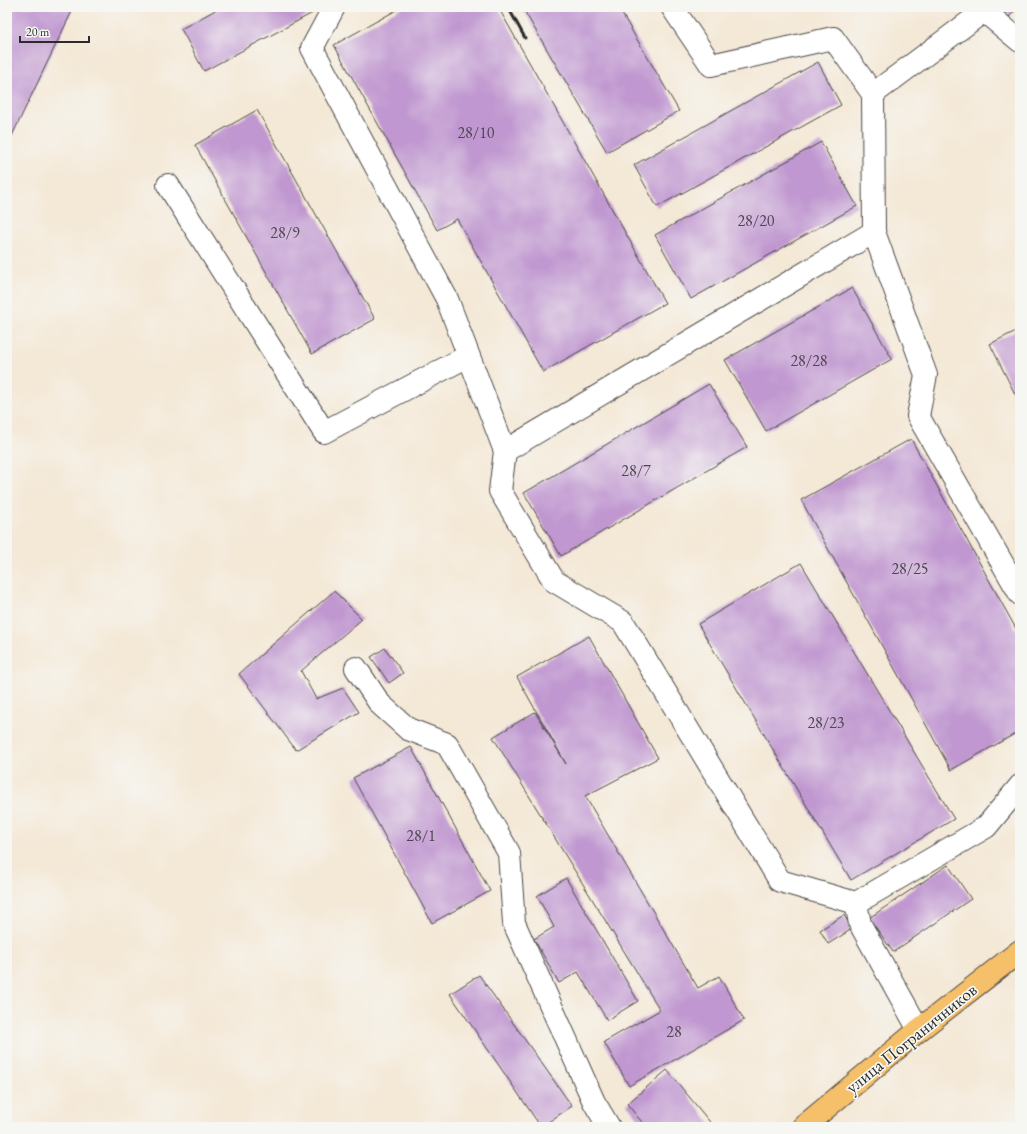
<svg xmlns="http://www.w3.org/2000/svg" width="1027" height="1134" font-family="'EB Garamond',serif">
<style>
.building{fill:#c097d0}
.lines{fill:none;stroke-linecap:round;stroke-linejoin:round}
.minor-casing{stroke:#494745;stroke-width:24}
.major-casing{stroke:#494745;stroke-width:24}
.minor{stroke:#fff;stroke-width:22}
.major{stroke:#f6c06b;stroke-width:22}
.rail{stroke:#2b2b2b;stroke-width:3}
.labels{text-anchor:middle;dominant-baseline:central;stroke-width:3.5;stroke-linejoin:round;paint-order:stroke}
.number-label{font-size:16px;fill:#504654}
.street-label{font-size:18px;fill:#2b2b2b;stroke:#f6f6f2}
</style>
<rect width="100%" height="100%" fill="#f6f6f2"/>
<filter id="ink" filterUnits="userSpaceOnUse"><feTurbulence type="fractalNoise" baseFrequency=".025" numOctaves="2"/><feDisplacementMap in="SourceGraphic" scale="8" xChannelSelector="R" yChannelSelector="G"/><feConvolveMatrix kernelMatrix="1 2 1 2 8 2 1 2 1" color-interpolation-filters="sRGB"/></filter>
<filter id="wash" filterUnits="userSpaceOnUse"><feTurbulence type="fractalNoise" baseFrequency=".012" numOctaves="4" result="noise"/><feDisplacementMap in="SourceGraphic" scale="16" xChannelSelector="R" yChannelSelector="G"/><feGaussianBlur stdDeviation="0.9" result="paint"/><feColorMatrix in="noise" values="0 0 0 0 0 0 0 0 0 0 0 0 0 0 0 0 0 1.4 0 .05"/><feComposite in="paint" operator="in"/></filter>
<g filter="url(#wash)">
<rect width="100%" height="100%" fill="#f4e8d6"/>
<g id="blocks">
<g class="building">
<path d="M 7,7 L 74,7 L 7,146 Z"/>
<path d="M 221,7 L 319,7 L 320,9 L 204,71 L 181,29 Z"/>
<path d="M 402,7 L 498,7 L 665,303 L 543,372 L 457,219 L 437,230 L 334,45 Z"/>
<path d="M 522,7 L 618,7 L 679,111 L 607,152 Z"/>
<path d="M 997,7 L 1018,7 L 1009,17 Z"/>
<path d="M 818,62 L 841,105 L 657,207 L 634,165 Z"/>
<path d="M 257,110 L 375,319 L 312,354 L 195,145 Z"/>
<path d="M 821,142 L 857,206 L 691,299 L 655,235 Z"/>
<path d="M 852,288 L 892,359 L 766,431 L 725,360 Z"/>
<path d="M 1020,329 L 1020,399 L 1018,400 L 990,344 Z"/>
<path d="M 709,384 L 747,447 L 561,556 L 524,493 Z"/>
<path d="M 911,439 L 1020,636 L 1020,731 L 951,770 L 801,500 Z"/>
<path d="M 801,563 L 954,819 L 851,880 L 698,624 Z"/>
<path d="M 334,591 L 362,619 L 301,671 L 316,699 L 343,688 L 359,712 L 296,750 L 239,674 Z"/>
<path d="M 589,636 L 658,758 L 585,796 L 698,988 L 719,976 L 744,1020 L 629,1086 L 604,1042 L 660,1010 L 493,737 L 535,712 L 566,764 L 517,677 Z"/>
<path d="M 385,648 L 403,673 L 389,683 L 371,657 Z"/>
<path d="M 411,747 L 490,891 L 432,923 L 353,778 Z"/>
<path d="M 948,865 L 971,899 L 893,952 L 869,918 Z"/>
<path d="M 566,878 L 638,1001 L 607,1020 L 578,972 L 559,983 L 534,939 L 554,927 L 537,896 Z"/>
<path d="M 844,915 L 852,929 L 828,944 L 820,930 Z"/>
<path d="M 479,975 L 572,1106 L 541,1127 L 450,994 Z"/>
<path d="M 667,1070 L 714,1127 L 646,1127 L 627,1104 Z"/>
</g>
</g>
</g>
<g filter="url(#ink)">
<use href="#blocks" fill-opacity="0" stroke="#494745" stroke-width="1"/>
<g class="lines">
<g class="minor-casing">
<g id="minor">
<path d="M 334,7 L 312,48 L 447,299 L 505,451 L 500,491 L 554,581 L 623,622 L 780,881 L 856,903 L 860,924 L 919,1030"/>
<path d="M 873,94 L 984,11 L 1020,41"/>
<path d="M 168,185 L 324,432 L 468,356"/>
<path d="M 874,232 L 926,375 L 918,416 L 1020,594"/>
<path d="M 505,451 L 874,232 L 873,94 L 833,38 L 711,65 L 672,7"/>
<path d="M 356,668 L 380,704 L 408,729 L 447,744 L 509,853 L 514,923 L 594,1102 L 609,1127"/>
<path d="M 856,903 L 986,827 L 1020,786"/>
</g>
</g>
<g class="major-casing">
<path id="major" d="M 803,1127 L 919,1030 L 1020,951"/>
</g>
<use href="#minor" class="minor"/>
<use href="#major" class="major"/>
<path class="rail" d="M 508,7 L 525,38"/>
</g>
</g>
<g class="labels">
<g class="number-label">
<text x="476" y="132">28/10</text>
<text x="756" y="220">28/20</text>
<text x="285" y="232">28/9</text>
<text x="809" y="360">28/28</text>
<text x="636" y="470">28/7</text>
<text x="910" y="568">28/25</text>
<text x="826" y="722">28/23</text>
<text x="421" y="835">28/1</text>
<text x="674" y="1031">28</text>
</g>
<g class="street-label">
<text transform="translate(911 1038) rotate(-39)">улица Пограничников</text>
</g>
</g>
<rect width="1027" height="1134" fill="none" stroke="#f6f6f2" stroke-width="24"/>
<path d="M20 36v6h69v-6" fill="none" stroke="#2b2b2b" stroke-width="2"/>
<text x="26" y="36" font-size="12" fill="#2b2b2b" stroke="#f6f6f2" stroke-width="3" paint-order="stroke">20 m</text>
</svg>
